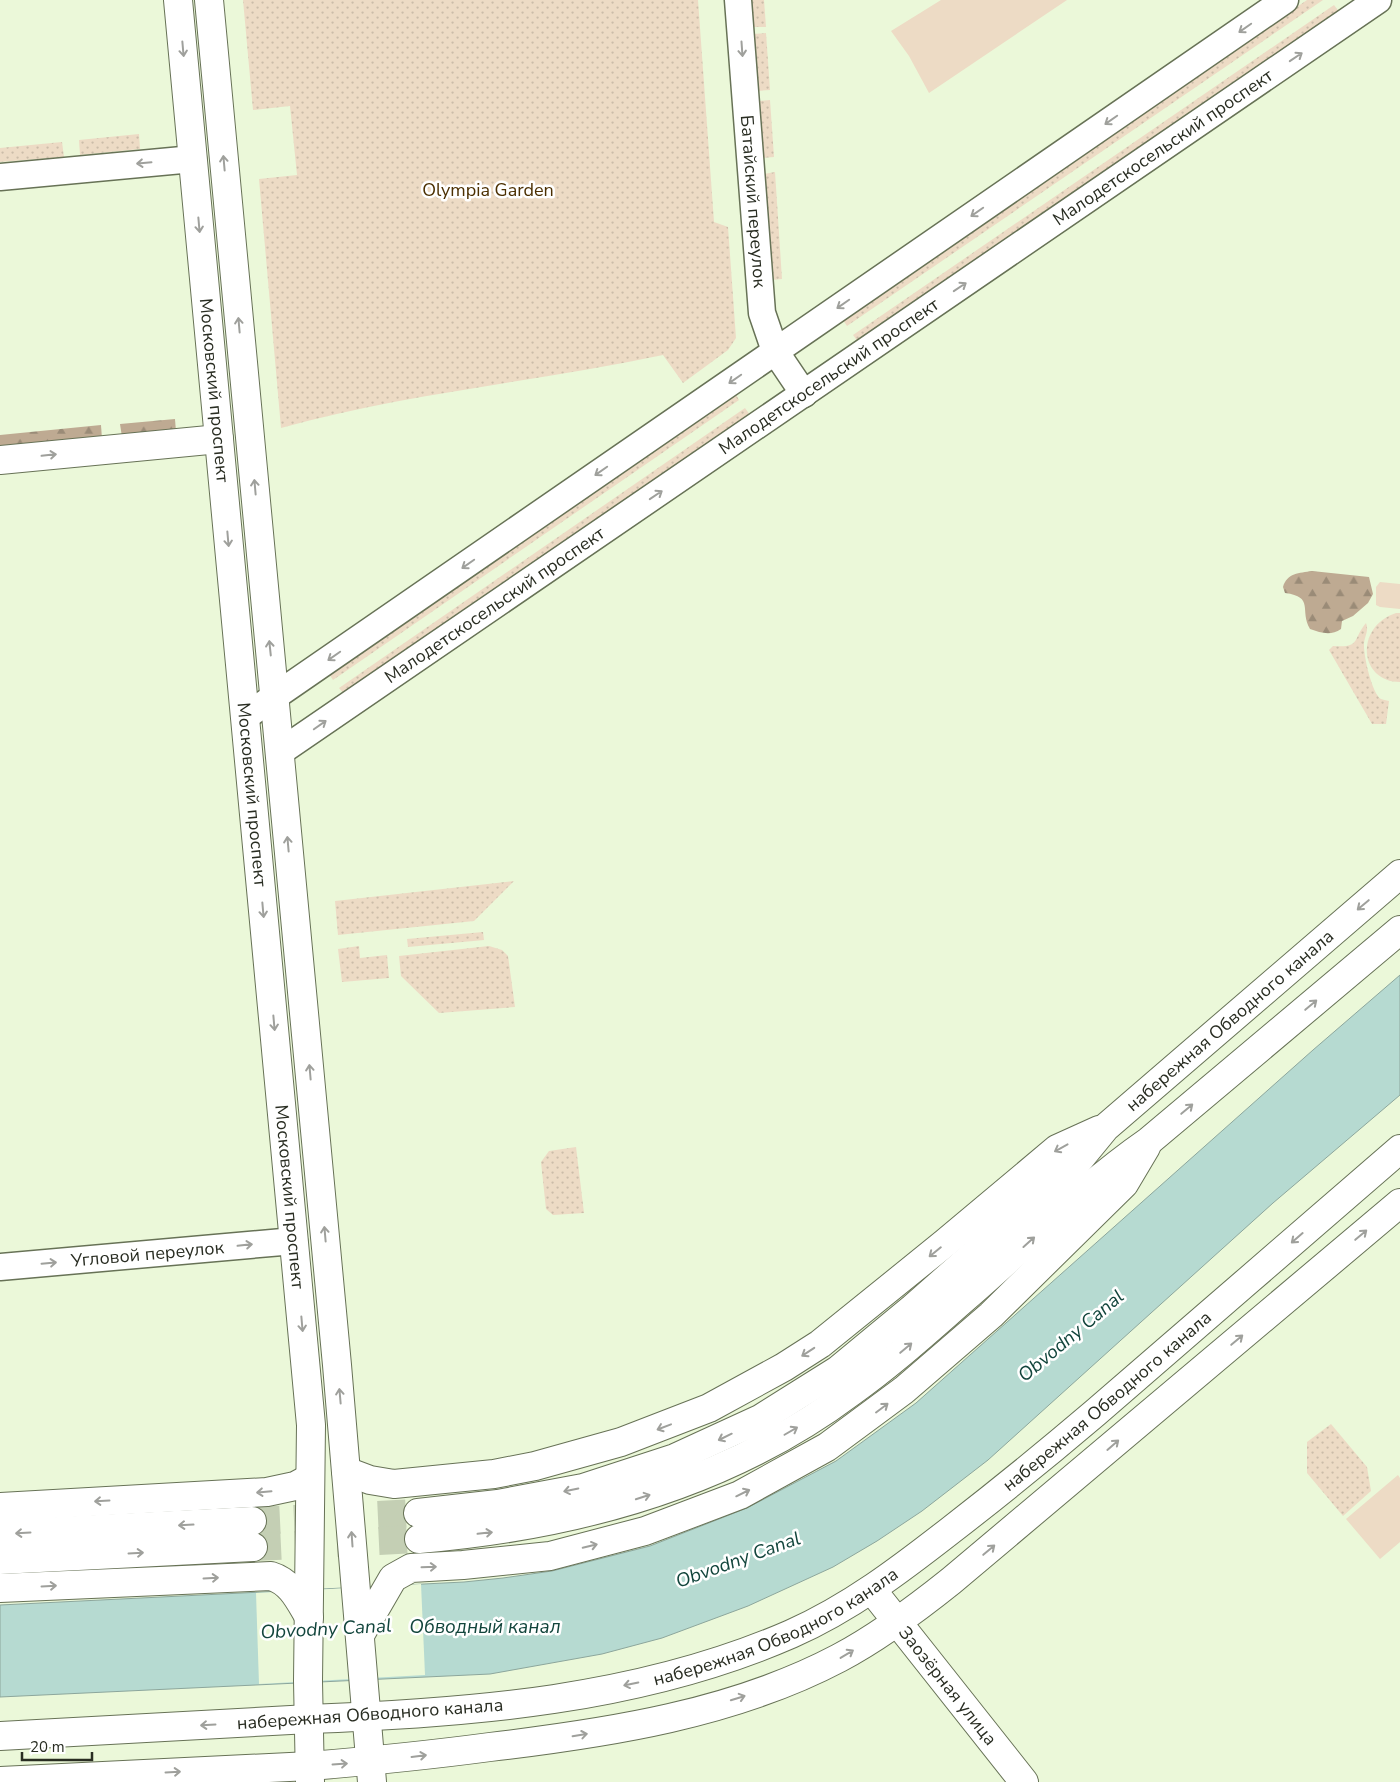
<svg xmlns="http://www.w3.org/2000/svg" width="1400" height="1782" font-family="'Nunito Sans',sans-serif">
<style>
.grass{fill:url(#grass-dots)}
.forest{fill:url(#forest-firs)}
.garden{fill:#eddbc5}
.water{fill:#b6dad1;stroke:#8ca69c}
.pier{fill:#ebf8d9}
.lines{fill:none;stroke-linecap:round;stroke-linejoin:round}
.secondary-tunnel{stroke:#c4cfb4;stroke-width:28;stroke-dasharray:28 14;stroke-linecap:butt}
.minor-casing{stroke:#677256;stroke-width:29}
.tertiary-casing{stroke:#677256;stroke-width:30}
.secondary-casing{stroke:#677256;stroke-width:30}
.primary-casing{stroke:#677256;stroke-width:30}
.minor{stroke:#fff;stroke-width:26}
.tertiary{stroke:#fff;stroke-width:28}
.secondary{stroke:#fff;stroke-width:28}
.primary{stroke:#fff;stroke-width:28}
.oneway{stroke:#9fa09c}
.labels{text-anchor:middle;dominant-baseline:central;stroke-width:5;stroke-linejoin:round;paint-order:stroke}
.street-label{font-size:18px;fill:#292d22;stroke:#fff}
.park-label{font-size:18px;fill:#4c3002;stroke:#fff}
.water-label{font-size:19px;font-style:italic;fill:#12453c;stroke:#fff}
</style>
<defs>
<pattern id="grass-dots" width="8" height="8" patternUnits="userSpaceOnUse" patternTransform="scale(1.25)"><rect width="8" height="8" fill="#eddbc5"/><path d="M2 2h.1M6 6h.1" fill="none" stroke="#cbbca9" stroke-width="1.8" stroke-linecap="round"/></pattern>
<pattern id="forest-firs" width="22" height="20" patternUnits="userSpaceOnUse" patternTransform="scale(1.25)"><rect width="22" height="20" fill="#beaa92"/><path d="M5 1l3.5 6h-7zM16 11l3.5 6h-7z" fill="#9a8b77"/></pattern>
</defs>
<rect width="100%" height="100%" fill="#ebf8d9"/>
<g class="grass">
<path d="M 243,0 L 698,0 L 714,222 L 728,227 L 736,338 L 728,350 L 683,383 L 663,355 C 536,382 407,393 281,428 L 259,179 L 297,175 L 290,106 L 253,110 Z"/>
<path d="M 750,0 L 764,0 L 766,27 L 752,27 Z"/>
<path d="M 1307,0 L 1323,0 L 847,326 L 843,320 Z"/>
<path d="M 1334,5 L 1340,13 L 858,342 L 853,335 Z"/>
<path d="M 766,33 L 770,90 L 757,91 L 753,34 Z"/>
<path d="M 770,100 L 774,157 L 762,158 L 758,101 Z"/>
<path d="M 139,134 L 140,149 L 80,155 L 79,140 Z"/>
<path d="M 62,142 L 64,157 L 0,162 L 0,148 Z"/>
<path d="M 775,172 L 782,279 L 772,280 L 764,174 Z"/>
<path d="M 735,393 L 739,400 L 333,680 L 329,674 L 718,405 L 720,407 L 724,404 L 723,402 Z"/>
<path d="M 745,408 L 750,415 L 344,694 L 339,688 Z"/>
<path d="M 1396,613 L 1400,613 L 1400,682 C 1359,682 1354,627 1396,613 Z"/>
<path d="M 1366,623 C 1369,631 1365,635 1364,643 C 1363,654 1372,694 1381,699 C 1383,700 1386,700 1389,701 L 1386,724 L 1372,724 L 1329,650 L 1333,646 C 1361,648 1352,640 1366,623 Z"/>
<path d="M 514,881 L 474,921 L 338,935 L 335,901 Z"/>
<path d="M 483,932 L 484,940 L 408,947 L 407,939 Z"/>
<path d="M 359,946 L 360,958 L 387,955 L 389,978 L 342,982 L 338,949 Z"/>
<path d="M 489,946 L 502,950 L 508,956 L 515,1007 L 439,1013 L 401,976 L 399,956 Z"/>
<path d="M 576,1147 L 584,1213 L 553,1215 L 546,1209 L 541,1162 L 549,1151 Z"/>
<path d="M 1331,1424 L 1367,1467 L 1371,1491 L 1343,1516 L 1307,1473 L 1307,1442 Z"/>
</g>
<g class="forest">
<path d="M 175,419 L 176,432 L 122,437 L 120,424 Z"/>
<path d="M 101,425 L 102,439 L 0,449 L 0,435 Z"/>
<path d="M 1312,571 L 1369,577 L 1373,594 L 1368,603 L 1353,616 L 1342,621 L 1341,629 C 1331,636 1321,633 1310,629 C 1299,610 1315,597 1285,593 L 1283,587 C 1287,573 1299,573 1312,571 Z"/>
</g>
<g class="garden">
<path d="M 941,0 L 1067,0 L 929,93 L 909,56 L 891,31 Z"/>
<path d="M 1380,582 L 1400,584 L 1400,609 L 1380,607 L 1376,605 L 1376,587 Z"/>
<path d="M 1398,1475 L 1400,1478 L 1400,1542 L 1380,1559 L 1346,1519 Z"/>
</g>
<path class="water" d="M 1400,975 L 1400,1095 L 1273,1203 L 988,1460 L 922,1511 L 877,1541 L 833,1567 L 748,1606 L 662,1638 L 602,1654 L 490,1674 L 0,1697 L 0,1605 L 464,1582 L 503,1578 L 552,1571 L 650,1546 L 747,1508 L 836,1461 L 916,1403 L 1313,1050 Z"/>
<path class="pier" d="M 421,1584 L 425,1675 L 259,1684 L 256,1593 Z"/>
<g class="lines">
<g class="secondary-tunnel">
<path d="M 252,1521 L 418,1513"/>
<path d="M 253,1547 L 419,1539"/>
</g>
<g class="minor-casing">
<g id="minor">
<path id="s1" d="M 738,0 L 762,313 L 775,351 L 804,394"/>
<path d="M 0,177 L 193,159"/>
<path d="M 245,717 L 1285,0"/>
<path id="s2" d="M 280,752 L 1378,0"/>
<path id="s3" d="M 0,1267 L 294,1241"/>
</g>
</g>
<g class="tertiary-casing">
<path id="tertiary" d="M 0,460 L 219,439"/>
</g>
<g class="secondary-casing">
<g id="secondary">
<path d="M 346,1471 L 370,1480 L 394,1484 L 494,1474 L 535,1466 L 621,1442 L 709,1408 L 784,1367 L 820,1344 L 945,1243 L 1057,1149 L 1099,1130"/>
<path d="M 0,1507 L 267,1492 L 295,1486 L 310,1478"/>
<path id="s4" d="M 418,1513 L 498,1504 L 583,1488 L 675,1458 L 760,1419 L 838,1370 L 913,1308 L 1073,1167 L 1105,1128 L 1400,874"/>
<path d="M 0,1534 L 252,1521"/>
<path d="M 419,1539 C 573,1526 726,1486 851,1392 C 892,1363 929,1329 967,1296 C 1027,1244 1084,1186 1149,1141 L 1400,930"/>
<path d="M 0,1560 L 253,1547"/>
<path d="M 0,1588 L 271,1576 C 291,1582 299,1600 309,1617"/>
<path id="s5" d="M 872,1590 L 1024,1782"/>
<path d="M 360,1635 L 393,1578 L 411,1568 L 463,1565 L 550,1556 L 645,1531 L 740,1495 L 827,1447 L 904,1390 L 991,1315 L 1124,1184 L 1146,1147"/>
<path id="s6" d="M 309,1719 C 471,1713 640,1700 791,1634 C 850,1608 901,1569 951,1530 C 1000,1492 1048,1453 1095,1413 C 1197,1325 1298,1237 1400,1149"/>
<path d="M 310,1766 C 370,1761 430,1755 490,1747 C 608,1733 733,1714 839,1658 C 879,1637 916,1609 951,1581 L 1400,1203"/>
</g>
</g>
<g class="primary-casing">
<g id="primary">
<path id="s7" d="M 178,0 L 311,1425 L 308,1681 L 310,1782"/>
<path d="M 209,0 L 337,1365 L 372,1782"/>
<path d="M 0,1736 L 309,1719"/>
<path d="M 0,1781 L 310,1766"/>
</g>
</g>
<use href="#minor" class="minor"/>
<use href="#tertiary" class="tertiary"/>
<use href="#secondary" class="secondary"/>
<use href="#primary" class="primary"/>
</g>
<defs><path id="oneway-shaft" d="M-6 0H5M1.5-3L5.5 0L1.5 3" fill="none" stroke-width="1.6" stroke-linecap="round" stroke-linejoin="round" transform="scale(1.25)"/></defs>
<g class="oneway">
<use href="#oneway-shaft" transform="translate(1245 28) rotate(145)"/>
<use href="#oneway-shaft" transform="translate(183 49) rotate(85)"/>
<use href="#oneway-shaft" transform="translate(742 49) rotate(86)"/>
<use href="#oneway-shaft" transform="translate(1296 57) rotate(-34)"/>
<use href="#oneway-shaft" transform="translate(1111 120) rotate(145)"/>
<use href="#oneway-shaft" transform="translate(144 163) rotate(175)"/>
<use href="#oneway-shaft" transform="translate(224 163) rotate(-95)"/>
<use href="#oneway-shaft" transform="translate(977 212) rotate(145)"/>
<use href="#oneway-shaft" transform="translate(199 225) rotate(85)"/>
<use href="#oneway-shaft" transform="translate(960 287) rotate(-34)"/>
<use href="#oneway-shaft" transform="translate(843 304) rotate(145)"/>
<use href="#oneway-shaft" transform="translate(239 325) rotate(-95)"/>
<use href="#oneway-shaft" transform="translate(735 379) rotate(145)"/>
<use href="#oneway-shaft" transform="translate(49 455) rotate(-6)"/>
<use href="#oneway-shaft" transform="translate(601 471) rotate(145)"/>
<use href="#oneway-shaft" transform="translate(255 487) rotate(-95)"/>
<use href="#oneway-shaft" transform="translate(656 495) rotate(-34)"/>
<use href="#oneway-shaft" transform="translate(228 539) rotate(85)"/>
<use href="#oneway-shaft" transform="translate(468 564) rotate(145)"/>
<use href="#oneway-shaft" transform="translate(270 648) rotate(-96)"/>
<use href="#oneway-shaft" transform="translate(334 656) rotate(145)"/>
<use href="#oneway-shaft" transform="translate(320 725) rotate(-35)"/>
<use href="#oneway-shaft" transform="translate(288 844) rotate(-95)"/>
<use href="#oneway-shaft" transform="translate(1363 905) rotate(140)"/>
<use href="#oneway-shaft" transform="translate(263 910) rotate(85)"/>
<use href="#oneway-shaft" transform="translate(1311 1005) rotate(-40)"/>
<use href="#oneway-shaft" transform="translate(274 1023) rotate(85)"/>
<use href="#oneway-shaft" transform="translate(310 1072) rotate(-95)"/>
<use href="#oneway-shaft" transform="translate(1187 1109) rotate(-40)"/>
<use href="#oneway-shaft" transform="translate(1061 1148) rotate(151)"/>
<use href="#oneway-shaft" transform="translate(325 1234) rotate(-95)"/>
<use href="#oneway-shaft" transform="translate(1361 1235) rotate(-40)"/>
<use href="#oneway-shaft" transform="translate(1297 1238) rotate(139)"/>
<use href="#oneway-shaft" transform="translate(1029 1242) rotate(-42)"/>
<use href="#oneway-shaft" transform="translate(245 1245) rotate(-6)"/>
<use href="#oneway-shaft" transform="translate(935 1252) rotate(141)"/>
<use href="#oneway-shaft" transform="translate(49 1263) rotate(-5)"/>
<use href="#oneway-shaft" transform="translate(302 1324) rotate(85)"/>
<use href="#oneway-shaft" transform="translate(1237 1340) rotate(-40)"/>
<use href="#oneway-shaft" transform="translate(906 1348) rotate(-40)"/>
<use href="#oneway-shaft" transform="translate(808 1352) rotate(147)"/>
<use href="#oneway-shaft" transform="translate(340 1396) rotate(-95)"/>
<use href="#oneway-shaft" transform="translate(882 1408) rotate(-37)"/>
<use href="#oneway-shaft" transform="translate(664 1427) rotate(159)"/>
<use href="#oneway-shaft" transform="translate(791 1431) rotate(-30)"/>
<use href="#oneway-shaft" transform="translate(725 1437) rotate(154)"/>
<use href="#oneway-shaft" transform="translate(1113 1445) rotate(-41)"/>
<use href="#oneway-shaft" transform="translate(571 1490) rotate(168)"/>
<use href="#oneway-shaft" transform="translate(264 1492) rotate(175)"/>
<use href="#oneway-shaft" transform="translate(743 1493) rotate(-26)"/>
<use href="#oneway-shaft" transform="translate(643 1497) rotate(-18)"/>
<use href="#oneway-shaft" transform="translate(102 1501) rotate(177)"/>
<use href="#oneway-shaft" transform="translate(186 1525) rotate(177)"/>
<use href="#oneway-shaft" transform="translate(23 1533) rotate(177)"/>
<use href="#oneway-shaft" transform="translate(485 1533) rotate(-6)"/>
<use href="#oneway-shaft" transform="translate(352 1539) rotate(-94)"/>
<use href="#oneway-shaft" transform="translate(590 1546) rotate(-13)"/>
<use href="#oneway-shaft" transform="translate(989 1550) rotate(-40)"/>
<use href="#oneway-shaft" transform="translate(136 1553) rotate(-3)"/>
<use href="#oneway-shaft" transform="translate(429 1567) rotate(-2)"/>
<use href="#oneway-shaft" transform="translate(211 1578) rotate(-3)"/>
<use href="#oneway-shaft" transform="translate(49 1586) rotate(-3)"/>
<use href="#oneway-shaft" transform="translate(847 1654) rotate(-31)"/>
<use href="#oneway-shaft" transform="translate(631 1684) rotate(168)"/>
<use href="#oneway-shaft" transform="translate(738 1698) rotate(-17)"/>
<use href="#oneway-shaft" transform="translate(208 1725) rotate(177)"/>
<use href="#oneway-shaft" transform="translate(580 1735) rotate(-9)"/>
<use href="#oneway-shaft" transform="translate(419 1756) rotate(-7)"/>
<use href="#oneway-shaft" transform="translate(340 1764) rotate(-4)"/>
<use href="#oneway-shaft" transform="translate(173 1772) rotate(-3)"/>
</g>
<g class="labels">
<g class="street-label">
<text stroke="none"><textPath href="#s2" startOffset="1070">Малодетскосельский проспект</textPath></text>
<text stroke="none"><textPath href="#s1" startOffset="202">Батайский переулок</textPath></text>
<text stroke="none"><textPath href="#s2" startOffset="665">Малодетскосельский проспект</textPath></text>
<text stroke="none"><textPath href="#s7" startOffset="392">Московский проспект</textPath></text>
<text stroke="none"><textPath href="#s2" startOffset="260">Малодетскосельский проспект</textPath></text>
<text stroke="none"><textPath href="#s7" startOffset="798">Московский проспект</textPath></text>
<text stroke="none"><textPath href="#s4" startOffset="975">набережная Обводного канала</textPath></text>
<text stroke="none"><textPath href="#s7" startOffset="1202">Московский проспект</textPath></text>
<text stroke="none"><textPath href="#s3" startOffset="148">Угловой переулок</textPath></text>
<text stroke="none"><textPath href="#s6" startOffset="886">набережная Обводного канала</textPath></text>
<text stroke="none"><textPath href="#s6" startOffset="481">набережная Обводного канала</textPath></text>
<text stroke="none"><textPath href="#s5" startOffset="122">Заозёрная улица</textPath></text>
<text transform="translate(370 1714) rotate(-4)">набережная Обводного канала</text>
</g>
<g class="park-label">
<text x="488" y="190">Olympia Garden</text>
</g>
<g class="water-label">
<text transform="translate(1071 1336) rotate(-40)">Obvodny Canal</text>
<text transform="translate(738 1560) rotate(-20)">Obvodny Canal</text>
<text x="485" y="1627">Обводный канал</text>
<text transform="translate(326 1629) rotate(-3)">Obvodny Canal</text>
</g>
</g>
<path d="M22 1752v8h70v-8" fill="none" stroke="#292d22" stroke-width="2.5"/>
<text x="30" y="1752" font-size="15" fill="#292d22" stroke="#ffffff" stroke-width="4" paint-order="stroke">20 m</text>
</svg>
